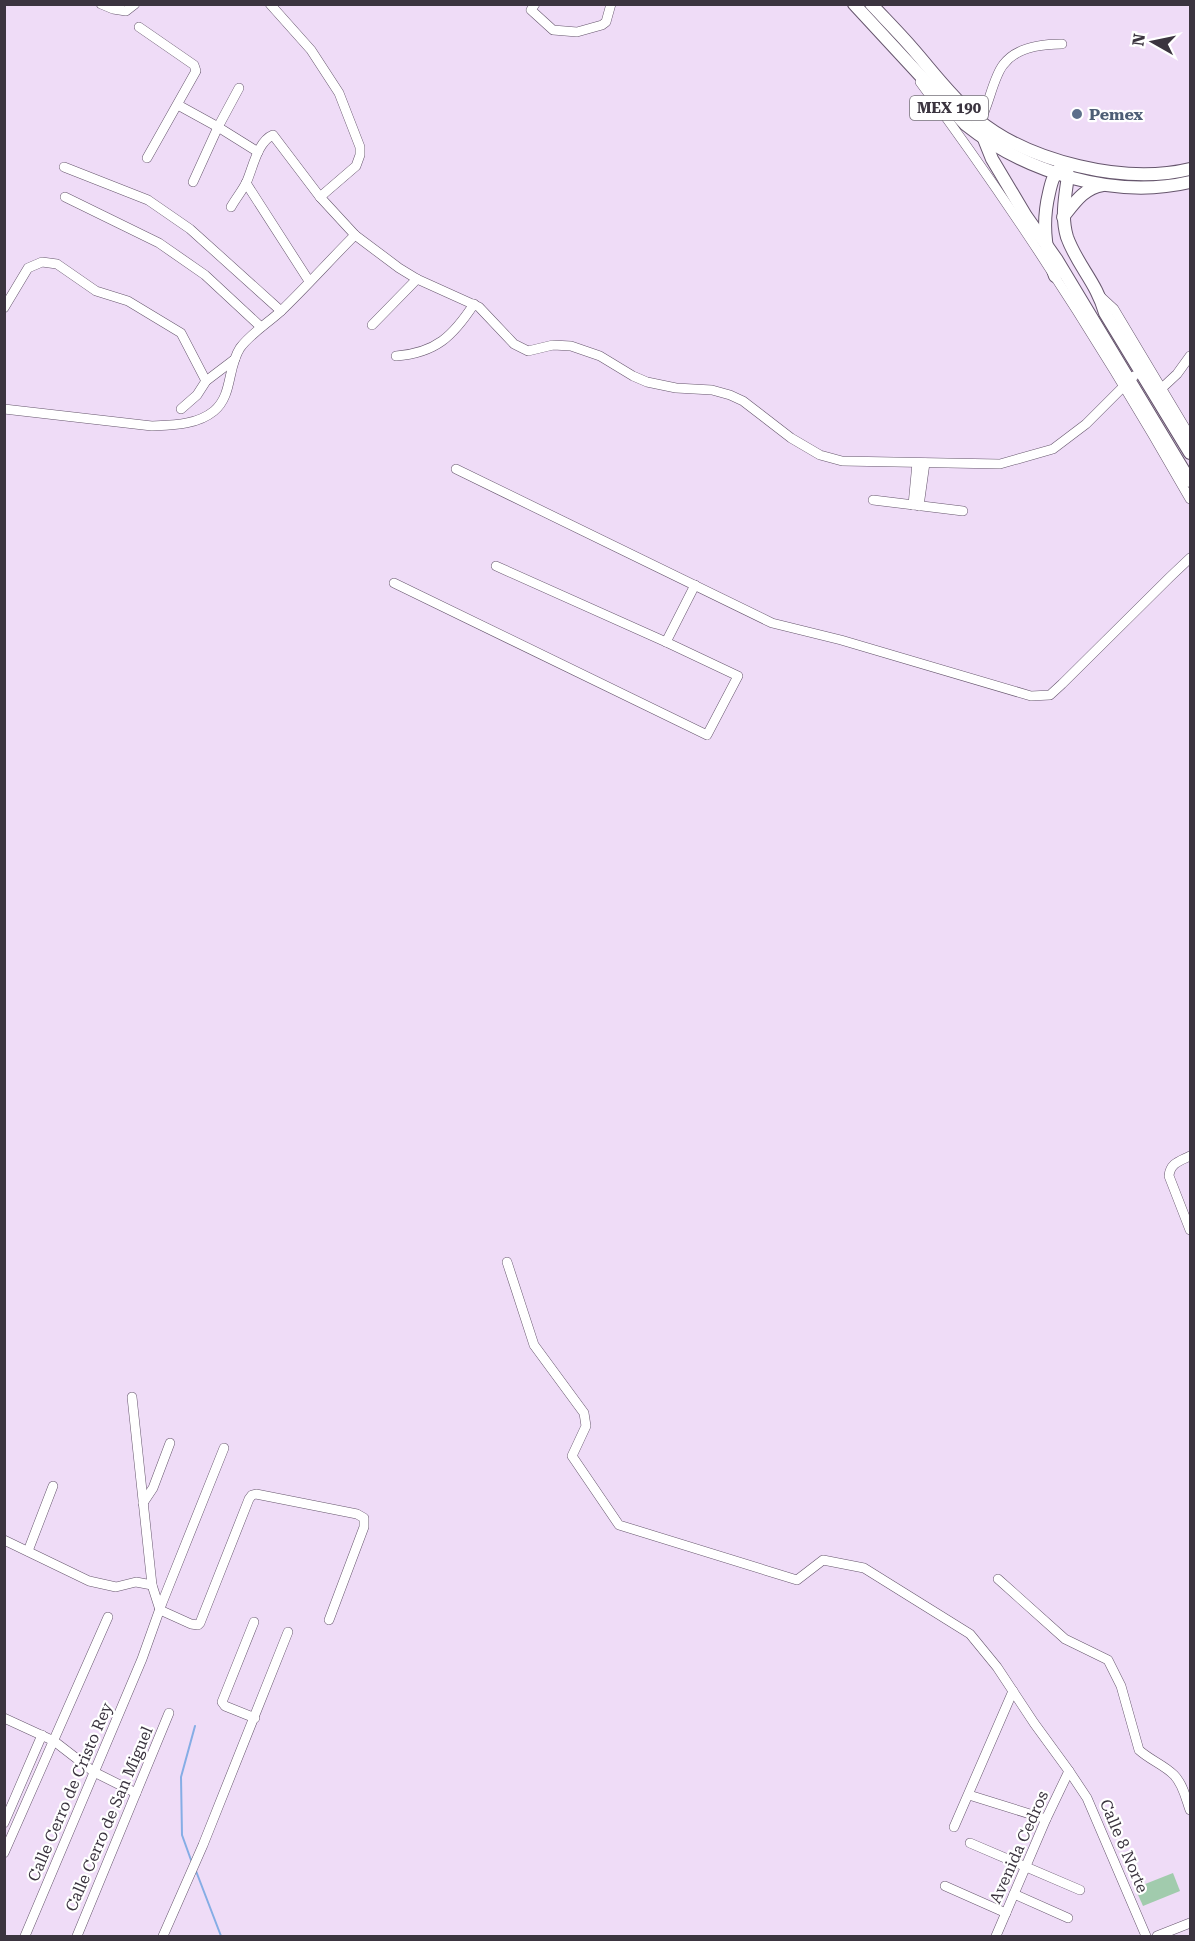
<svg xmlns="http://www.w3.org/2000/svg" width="1195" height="1941" font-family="'Roboto Serif',serif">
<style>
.green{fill:#a1cbad}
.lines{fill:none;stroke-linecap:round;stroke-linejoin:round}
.stream{stroke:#85ade5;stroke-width:2}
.minor-casing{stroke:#66566d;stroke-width:10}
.major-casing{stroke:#66566d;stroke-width:14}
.minor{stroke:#fff;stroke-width:9}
.major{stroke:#fff;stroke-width:12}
.service-dot{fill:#5c6f8a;stroke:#fff;stroke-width:2}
.labels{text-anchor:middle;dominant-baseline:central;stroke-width:4.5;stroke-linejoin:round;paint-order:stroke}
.shield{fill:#fff;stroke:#767179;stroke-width:1.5}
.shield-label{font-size:15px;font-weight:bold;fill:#3b343f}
.service-label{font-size:16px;font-weight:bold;fill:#4e5e75;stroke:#fff;text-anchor:start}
.street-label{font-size:16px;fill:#3b343f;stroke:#fff}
</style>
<rect width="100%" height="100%" fill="#efdcf7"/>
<path class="green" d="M 1173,1873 L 1180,1891 L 1143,1906 L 1135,1888 Z"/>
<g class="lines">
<g class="stream">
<path d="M 191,1860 L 182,1835 L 181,1777 L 195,1726"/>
<path d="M 196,1871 L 221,1936"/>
</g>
<g class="minor-casing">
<g id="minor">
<path d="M 101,4 L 113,9 L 126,11 L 135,4"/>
<path d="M 270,4 L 311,50 L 339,93 L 360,147 L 360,155 L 356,166 L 320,197"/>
<path d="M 535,4 L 531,10 L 553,30 L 577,32 L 602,25 L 606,22 L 611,4"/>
<path d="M 139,27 L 194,65 L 196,71 L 147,158"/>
<path d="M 920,82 C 1019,215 1108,355 1190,499"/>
<path d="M 178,105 L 218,127 L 258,152"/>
<path d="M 980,121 C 989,105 993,78 1003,65 C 1016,47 1042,44 1062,44"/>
<path d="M 64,167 L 148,200 L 190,229 L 281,311"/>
<path d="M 193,182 L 218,127 L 239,88"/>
<path d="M 246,183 L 309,281"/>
<path d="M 65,197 L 159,243 L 205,275 L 261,327"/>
<path d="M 231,207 C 236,198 243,190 247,181 C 253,167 258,141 273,135 L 320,197 L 355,235 L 399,268 L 417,279 L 479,307 L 514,344 L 528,351 L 553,345 L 571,346 L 600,356 L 633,376 L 647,382 L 676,388 L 712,390 L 730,395 L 743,401 L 791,438 L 820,455 L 842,461 L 1000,464 L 1053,449 L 1086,424 L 1134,376"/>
<path d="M 1101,297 L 1114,309 L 1190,436"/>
<path d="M 4,308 L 28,268 L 42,262 L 57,264 L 96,291 L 128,301 L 181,333 L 206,381"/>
<path d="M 372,325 L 417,279"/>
<path d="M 396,356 C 436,353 453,336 474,304"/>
<path d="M 1162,388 L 1177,374 L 1190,356"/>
<path d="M 4,409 L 152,426 C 173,425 197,425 214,411 C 233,395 227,368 240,348 C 250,334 268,323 281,311 C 306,287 330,260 355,235"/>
<path d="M 181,409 L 197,395 L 206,381 L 235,359"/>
<path d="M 456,469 L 772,623 L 841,640 L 1031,696 L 1050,695 L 1062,684 L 1170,577 L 1190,558"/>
<path d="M 873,500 L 963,511"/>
<path d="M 913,505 L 917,463"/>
<path d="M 919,506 L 925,463"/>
<path d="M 394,583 L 707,735 L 738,676 L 666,642 L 496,566"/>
<path d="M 666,642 L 695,585"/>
<path d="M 1190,1156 C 1180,1161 1170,1163 1169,1176 L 1190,1230"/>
<path d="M 507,1262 L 534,1345 L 584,1413 L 586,1426 L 572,1456 L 619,1525 L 797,1580 L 823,1560 L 864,1568 L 970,1634 L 997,1667 L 1034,1723 L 1069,1771 L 1087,1798 L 1146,1936"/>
<path d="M 132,1397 L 152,1585 L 160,1610 L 191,1624 L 198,1625 L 200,1623 L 249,1499 L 252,1495 L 256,1494 L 357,1514 L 364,1518 L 364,1527 L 329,1620"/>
<path d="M 143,1503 L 153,1488 L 170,1443"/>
<path d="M 4,1540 L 89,1581 L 116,1587 L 136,1582 L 152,1585"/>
<path d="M 28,1551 L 53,1486"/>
<path d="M 998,1579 L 1065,1639 L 1108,1660 L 1121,1686 L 1139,1750 C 1150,1760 1164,1765 1174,1775 C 1183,1784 1186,1799 1190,1810"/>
<path d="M 254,1622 L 222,1702 L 225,1706 L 255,1718"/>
<path d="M 4,1718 L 54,1741 L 94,1772 L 136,1793"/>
<path d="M 969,1795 L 1046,1819"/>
<path d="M 4,1823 L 42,1735"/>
<path d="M 954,1827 L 1013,1691"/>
<path d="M 970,1843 L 1080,1890"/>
<path d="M 4,1853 L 108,1617"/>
<path d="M 945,1886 L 1006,1913"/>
<path d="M 1014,1894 L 1068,1918"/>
<path d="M 25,1936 L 142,1659 L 162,1603 L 224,1448"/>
<path d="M 77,1936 L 169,1713"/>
<path d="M 163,1936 L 203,1845 L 288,1632"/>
<path d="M 996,1936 L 1046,1819 L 1069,1771"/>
<path d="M 1157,1936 L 1190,1923"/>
</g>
</g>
<g class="major-casing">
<g id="major">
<path d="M 854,4 L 965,124 C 1025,172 1114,200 1190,182"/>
<path d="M 871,4 C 885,19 899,33 912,48 C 933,72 952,98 977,119 C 1029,162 1125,185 1190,169"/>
<path d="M 984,139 L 992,159 L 1026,216 L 1057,260 L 1190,481"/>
<path d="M 1067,170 L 1068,176 C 1065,197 1061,217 1067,237 C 1077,265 1097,283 1105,313 L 1190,453"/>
<path d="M 1063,217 C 1075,202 1084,188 1103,185"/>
<path d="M 1055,276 C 1044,248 1042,222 1049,193 C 1051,184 1053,175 1060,168"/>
</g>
</g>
<use href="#minor" class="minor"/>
<use href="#major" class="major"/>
</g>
<circle class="service-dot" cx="1077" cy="114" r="6"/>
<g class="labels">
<rect class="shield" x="910" y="96" width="78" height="24" rx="4.5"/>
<g class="shield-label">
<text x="949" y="108">MEX 190</text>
</g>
<g class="service-label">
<text x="1089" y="114">Pemex</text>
</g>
<g class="street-label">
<text transform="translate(70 1792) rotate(-67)">Calle Cerro de Cristo Rey</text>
<text transform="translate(109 1819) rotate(-67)">Calle Cerro de San Miguel</text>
<text transform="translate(1124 1846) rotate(67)">Calle 8 Norte</text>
<text transform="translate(1019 1847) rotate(-66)">Avenida Cedros</text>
</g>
</g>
<rect width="1195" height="1941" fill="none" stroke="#3b343f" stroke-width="12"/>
<g transform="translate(1153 42) rotate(279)" stroke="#ffffff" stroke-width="4.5" paint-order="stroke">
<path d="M0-4.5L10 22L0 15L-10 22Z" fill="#3b343f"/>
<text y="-9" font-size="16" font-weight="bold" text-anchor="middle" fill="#3b343f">N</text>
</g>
</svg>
